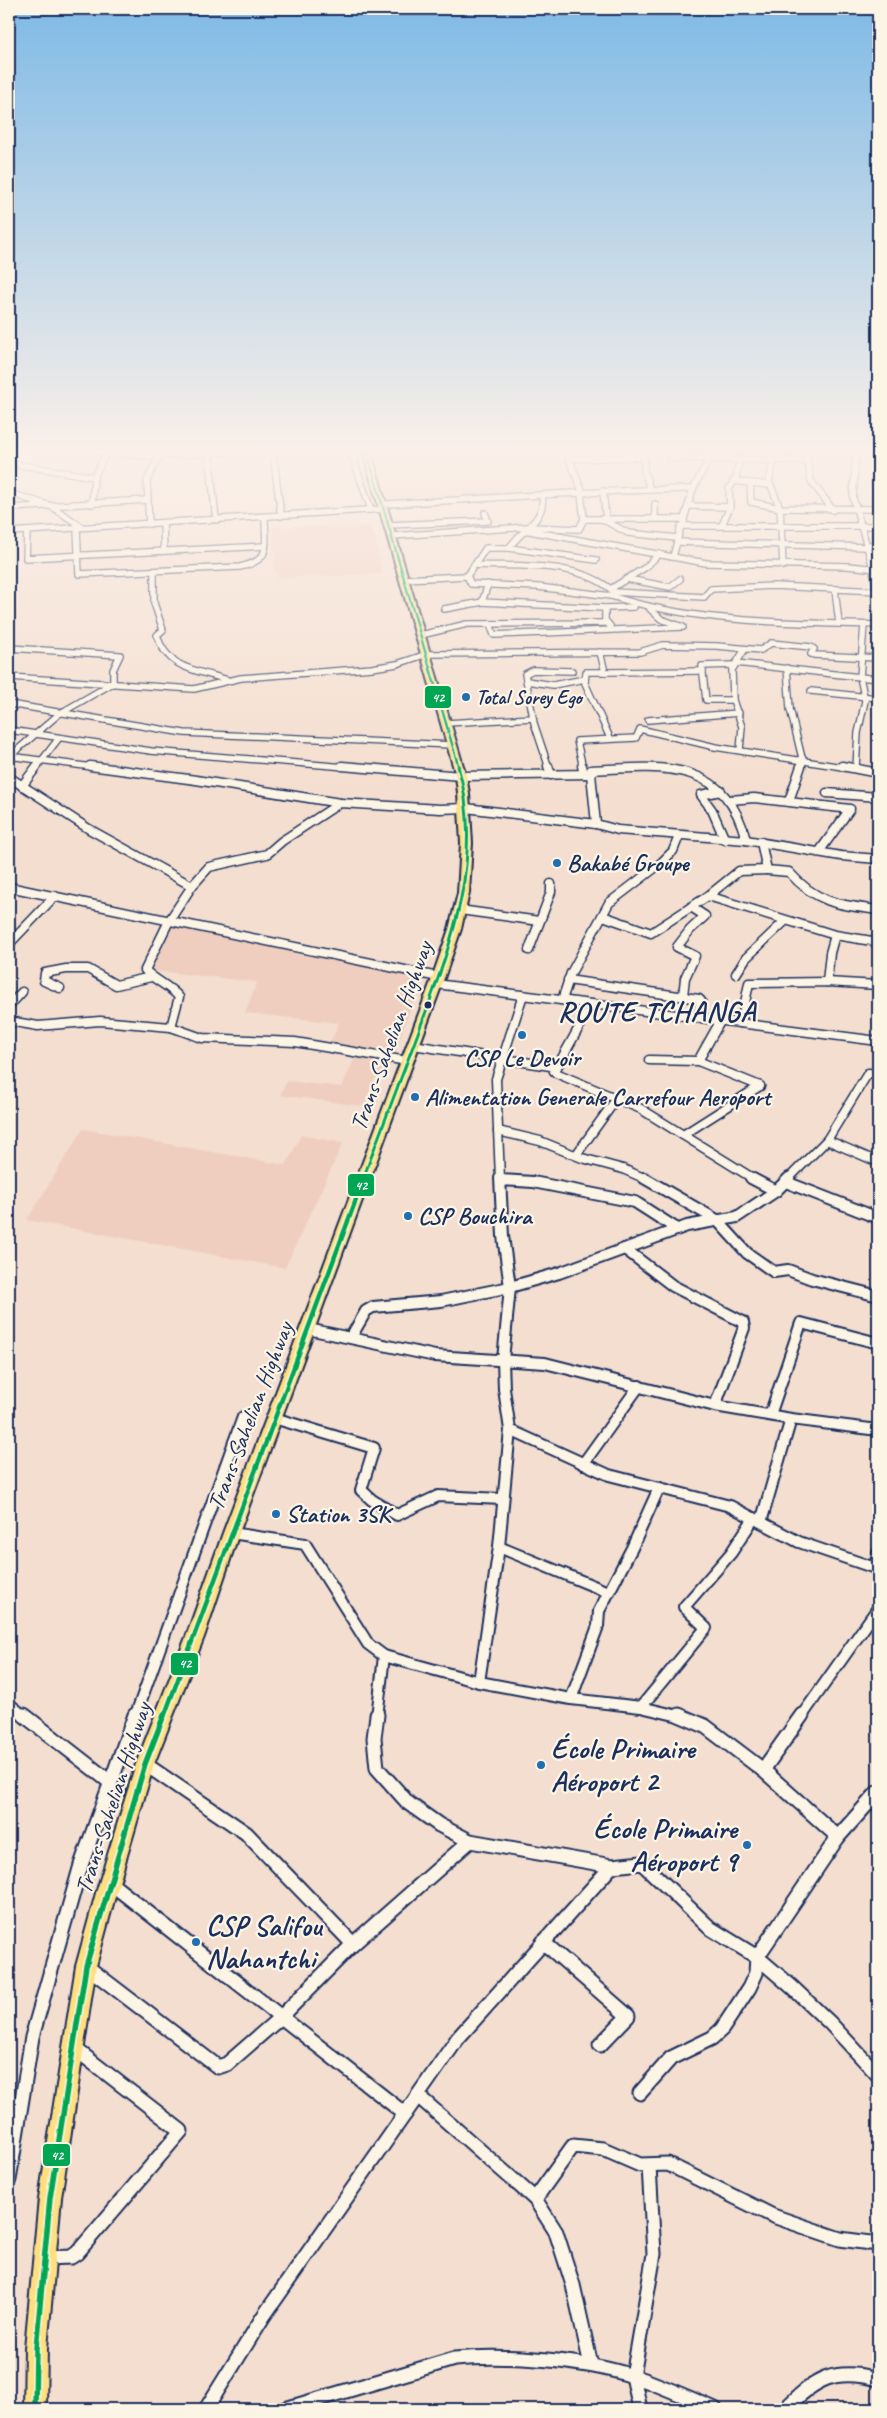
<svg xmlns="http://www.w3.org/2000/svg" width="887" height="2418" font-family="Caveat,sans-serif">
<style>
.built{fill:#efcebf}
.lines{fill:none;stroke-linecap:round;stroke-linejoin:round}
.minor-far3-casing{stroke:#1b2f5e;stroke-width:8}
.minor-far2-casing{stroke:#1b2f5e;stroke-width:11}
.minor-far1-casing{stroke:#1b2f5e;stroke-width:14}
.minor-casing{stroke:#1b2f5e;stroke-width:17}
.trunk-casing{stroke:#1b2f5e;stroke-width:4}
.minor-far3{stroke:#fcf5e5;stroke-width:5.5}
.minor-far2{stroke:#fcf5e5;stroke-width:8}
.minor-far1{stroke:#fcf5e5;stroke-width:10}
.minor{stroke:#fcf5e5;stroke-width:13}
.trunk{fill:#ffdf80;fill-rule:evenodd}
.bus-1-far3-casing{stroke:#fcf5e5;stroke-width:5}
.bus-1-far2-casing{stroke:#fcf5e5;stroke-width:6}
.bus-1-far1-casing{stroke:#fcf5e5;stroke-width:8}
.bus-1-casing{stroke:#fcf5e5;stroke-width:9}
.bus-1-far3{stroke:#00a651;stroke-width:2.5}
.bus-1-far2{stroke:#00a651;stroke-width:3}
.bus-1-far1{stroke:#00a651;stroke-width:4.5}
.bus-1{stroke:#00a651;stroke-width:5.5}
.poi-dot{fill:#1f6fb2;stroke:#fcf5e5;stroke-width:2}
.bus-dot{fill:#1b2f5e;stroke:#fcf5e5;stroke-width:2}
.labels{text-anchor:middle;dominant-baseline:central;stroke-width:4.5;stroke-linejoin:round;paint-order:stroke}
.far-poi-label{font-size:20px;font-weight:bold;fill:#1b2f5e;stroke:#fcf5e5;text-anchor:start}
.poi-label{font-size:24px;font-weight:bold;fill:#1b2f5e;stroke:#fcf5e5;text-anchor:start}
.street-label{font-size:24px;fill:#1b2f5e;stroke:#fcf5e5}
.district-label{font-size:29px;font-weight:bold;letter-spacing:1px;fill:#1b2f5e;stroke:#fcf5e5}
.near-poi-label{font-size:29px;font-weight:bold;fill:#1b2f5e;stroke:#fcf5e5;text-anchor:start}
.line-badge{stroke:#fcf5e5;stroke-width:2}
.badge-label{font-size:14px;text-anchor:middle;font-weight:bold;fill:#fff}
</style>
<rect width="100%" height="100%" fill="#f4decf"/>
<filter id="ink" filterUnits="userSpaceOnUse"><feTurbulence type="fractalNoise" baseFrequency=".02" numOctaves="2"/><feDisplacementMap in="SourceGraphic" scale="10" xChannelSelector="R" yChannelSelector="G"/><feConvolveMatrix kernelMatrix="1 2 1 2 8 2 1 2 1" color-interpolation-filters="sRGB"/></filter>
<g filter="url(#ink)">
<g class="built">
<path d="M 377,452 L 556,452 L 576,491 L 389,499 Z"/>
<path d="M 354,525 L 371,527 L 372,533 L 374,533 L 382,574 L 279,578 L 275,572 L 273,527 Z"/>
<path d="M 170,923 L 423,975 L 385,1078 L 375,1078 L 363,1106 L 280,1095 L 287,1081 L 342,1087 L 356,1055 L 329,1045 L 339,1023 L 245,1013 L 257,982 L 147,970 Z"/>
<path d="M 83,1129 L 286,1165 L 301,1135 L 343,1143 L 285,1268 L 27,1220 Z"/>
</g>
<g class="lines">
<g class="minor-far3-casing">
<g id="minor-far3">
<path d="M 98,452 L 152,456 L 231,452"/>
<path d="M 209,452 L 216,520"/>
<path d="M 273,452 L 281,516"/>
<path d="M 351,452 L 371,510"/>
<path d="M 566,452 L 583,493"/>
<path d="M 806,452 L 811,481 L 833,510"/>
<path d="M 856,452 L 853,498 L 872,564 L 877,591"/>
<path d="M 644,457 L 644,471 L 650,489"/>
<path d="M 671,458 L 807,461"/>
<path d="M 569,459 L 644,457 L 644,452"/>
<path d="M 774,460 L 769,481 L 780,508 L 783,566"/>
<path d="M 9,463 L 94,477"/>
<path d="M 733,481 L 769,485"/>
<path d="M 750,483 L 751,502 L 780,508 L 878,509"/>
<path d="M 603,491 L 606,519"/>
<path d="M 9,493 L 51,506 L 82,527"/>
<path d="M 581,494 L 584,519 L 684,519 L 684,526"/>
<path d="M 542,496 C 546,520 521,530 509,548 L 596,560"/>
<path d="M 92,504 L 94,477 L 107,452"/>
<path d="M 383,504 C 486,499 590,490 693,489"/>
<path d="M 655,504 L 655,519"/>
<path d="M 689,506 L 730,507"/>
<path d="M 9,508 L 148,500"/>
<path d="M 602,519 L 628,533 L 677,538"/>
<path d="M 684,519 L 693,489 L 713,452"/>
<path d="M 163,523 L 164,551"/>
<path d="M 149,524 L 147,481 L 159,456"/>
<path d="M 388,525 L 488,521 L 485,513"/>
<path d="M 722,525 L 730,507 L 729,489 L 736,478 L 740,459"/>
<path d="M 77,528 L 79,574 L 240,567 C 273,560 265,545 265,517"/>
<path d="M 524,530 L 706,563 L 848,566 L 878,569"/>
<path d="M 27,531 L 26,558 L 265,546"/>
<path d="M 9,532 L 384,509"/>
<path d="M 392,536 L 529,527 L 579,529 L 584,519"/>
<path d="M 677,542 L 867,547"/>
<path d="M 866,545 L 878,545"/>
<path d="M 673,557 L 681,526 L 878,526"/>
<path d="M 474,565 C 519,567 579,560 614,592"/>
<path d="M 154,571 L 154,603 L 163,630 L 157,635 C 167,670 198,670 228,680"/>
<path d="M 467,576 L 471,584 L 538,587 L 611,596 L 614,592 L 704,597 L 711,589 L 774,586 L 878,591"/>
<path d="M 404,579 L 467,576 L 486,548 L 509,548"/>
<path d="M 627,579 L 670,587 L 680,579"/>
<path d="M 488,584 L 482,602 L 605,608"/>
<path d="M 612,588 L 646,567 L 659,554"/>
<path d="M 835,589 L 839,624"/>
<path d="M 611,596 C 700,624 786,622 878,625"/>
<path d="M 444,609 L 483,602"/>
<path d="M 490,624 L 494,635 L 683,627 L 661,619 L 650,609"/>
<path d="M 610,626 L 605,620 L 605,608 L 634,607"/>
<path d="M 421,635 L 467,624 L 606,623"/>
<path d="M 9,648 L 120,655 L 113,670 L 113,683 L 59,714 L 9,757"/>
<path d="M 600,652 L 605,672 L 586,672 L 585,683 L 610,738"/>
<path d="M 736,663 L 878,679"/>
<path d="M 733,665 L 702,666 L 706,700 L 733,700"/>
<path d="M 787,668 L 790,709 L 802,758"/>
<path d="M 605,672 L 703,671"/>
<path d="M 9,677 L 194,689 L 241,678 L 372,668 L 397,664 L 427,654 L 640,652 L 663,645 L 717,646 L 761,650 L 771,643 L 811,647 L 814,649 L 811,654 L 814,655 L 878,658"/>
<path d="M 527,681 L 553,685 L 585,679"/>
<path d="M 811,691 L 878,698"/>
<path d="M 9,704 L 184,733 L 452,745"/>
<path d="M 648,720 L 739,713"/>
<path d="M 446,723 L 533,718"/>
<path d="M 9,730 L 151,751 L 358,768"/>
<path d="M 740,750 L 742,727 L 733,700 L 732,670 L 745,649"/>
<path d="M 9,756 L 100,768"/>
<path d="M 36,768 L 59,738"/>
<path d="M 549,768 L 534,723 L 525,674 L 533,670 L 572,671"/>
<path d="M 583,768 L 577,741 L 636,738 L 640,729 L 715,747 L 849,768"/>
<path d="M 801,768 L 804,759"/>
<path d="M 856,768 L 858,733 L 865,701 L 860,677 L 864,625"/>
</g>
</g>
<g class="minor-far2-casing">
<g id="minor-far2">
<path d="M 90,766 L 196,780 L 340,803"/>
<path d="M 342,766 L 461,776 L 591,774 L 591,770 C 660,766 726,758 746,840"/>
<path d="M 548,766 L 551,775"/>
<path d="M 582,766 L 584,774"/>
<path d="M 842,766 L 878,773"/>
<path d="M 591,774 L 596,824"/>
<path d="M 9,777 L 89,829 L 192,886"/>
<path d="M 22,786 L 37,766"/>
<path d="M 721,791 L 701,795 L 712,810 L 725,840"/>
<path d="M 827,793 L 878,797"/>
<path d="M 730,800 L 754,798 L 850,809 L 819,852"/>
<path d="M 789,801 L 801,766"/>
<path d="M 761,842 L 767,870 L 789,872 C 816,903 839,905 878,910"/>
<path d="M 9,887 L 438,977"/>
<path d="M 708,896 L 835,935 L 878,942"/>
<path d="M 460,910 L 539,921"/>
<path d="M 603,916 L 651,933 L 708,896 L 739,871 L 767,870"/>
<path d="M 10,943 L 55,896"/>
<path d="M 529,950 L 551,892 L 551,884"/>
<path d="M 736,974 L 746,958 L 785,921"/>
<path d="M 568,980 L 699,999 L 701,1001 L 696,1016"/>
<path d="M 827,982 L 830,953 L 835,935"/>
<path d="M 436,984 L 878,1041"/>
<path d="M 60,988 L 44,981 L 45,973 L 66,969 L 88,969 L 116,985 L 151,977"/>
<path d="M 683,996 L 685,978 L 695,956 L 677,947 L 690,930 L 705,916 L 691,907"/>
<path d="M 562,1000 L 571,973 L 609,903 L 660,864 L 673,851 L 679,836"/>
<path d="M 9,1006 L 22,992"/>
<path d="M 9,1021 L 38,1026 L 100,1021 L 171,1027 L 202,1038 L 295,1042 L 407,1061"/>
<path d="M 741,1023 L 749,983 L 827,982 L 878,985"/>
<path d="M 171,1027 L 179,997 C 169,985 155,981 145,970 L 169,921 L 192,886 L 209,867 L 267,854 L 282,841 L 340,803 L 440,809 L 466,808 L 596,824 L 618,830 L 746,840 L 841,856 L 878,859"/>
<path d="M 413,1045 L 557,1067 L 554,1071 L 556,1073 L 641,1109 L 754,1179"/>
<path d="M 649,1060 L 698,1061 L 760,1086"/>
<path d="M 698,1061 L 721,1020"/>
<path d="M 557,1067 L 592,1004"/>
<path d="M 498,1131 L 540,1141 L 582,1158 L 623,1169 L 646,1179"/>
<path d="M 683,1135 L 760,1086"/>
<path d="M 827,1140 L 868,1073 L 878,1074"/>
<path d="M 576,1155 L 617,1098"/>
<path d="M 500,1179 L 496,1079 L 523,995"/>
<path d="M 788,1179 L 827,1140 L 878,1162"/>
</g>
</g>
<g class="minor-far1-casing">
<g id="minor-far1">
<path d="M 644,1178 L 717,1220 L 747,1253 L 774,1272 L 788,1270 L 812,1279 L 878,1296"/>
<path d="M 751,1178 L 776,1191"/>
<path d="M 501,1180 L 533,1182 L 635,1202 L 677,1229"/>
<path d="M 786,1182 L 878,1218"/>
<path d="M 625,1249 L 673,1286 L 743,1322 L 744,1328 L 715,1406"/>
<path d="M 308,1329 L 435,1356 L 545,1363 L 715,1406 L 791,1419 L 878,1430"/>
<path d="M 351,1337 L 366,1311 L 373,1307 L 441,1301 L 510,1287 L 559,1273 L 687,1226 L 737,1217 L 776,1191 L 789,1178"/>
<path d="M 770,1415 L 801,1323 L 878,1343"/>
<path d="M 274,1418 L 374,1448 L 361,1490 L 372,1500 L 397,1515 L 438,1496 L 502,1499"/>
<path d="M 510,1430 L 609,1475 L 730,1506 L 799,1542 L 878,1569"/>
<path d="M 583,1464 L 639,1386"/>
<path d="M 761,1522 L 791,1419"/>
<path d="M 231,1533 L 305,1544 L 368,1644 L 384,1656 L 479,1682 L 499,1547 L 510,1430 L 504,1389 L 503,1360 L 510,1287 L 503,1236 L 500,1178"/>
<path d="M 499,1547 L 608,1592"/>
<path d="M 875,1568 L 878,1553"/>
<path d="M 479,1682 L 571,1699 L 641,1707 L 683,1717"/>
<path d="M 571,1699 L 598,1626 L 599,1611 L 632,1548 L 659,1488"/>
<path d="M 9,1704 L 25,1717"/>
<path d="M 641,1707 L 706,1628 L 684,1607 L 731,1553 L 754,1518"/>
<path d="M 135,1717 L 243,1417"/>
<path d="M 377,1717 L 384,1656"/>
<path d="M 801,1717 L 878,1608"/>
</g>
</g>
<g class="minor-casing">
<g id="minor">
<path d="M 24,1715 L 110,1782"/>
<path d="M 377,1715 L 374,1738 L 377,1768 L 408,1803 L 439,1825 L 470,1841 L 612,1866 L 642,1863 L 710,1928 L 757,1957 L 792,1987 L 830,2023 L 878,2075"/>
<path d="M 679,1715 L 705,1726 L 763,1770 L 838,1837"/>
<path d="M 145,1764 L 246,1833 L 353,1944"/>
<path d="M 763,1770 L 802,1715"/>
<path d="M 109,1882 L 405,2114"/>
<path d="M 543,1942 L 628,2016 L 600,2045"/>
<path d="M 86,1966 L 218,2067 L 227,2064 L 281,2017 L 353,1944 L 470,1841"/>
<path d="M 640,2093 L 671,2058 L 712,2038 L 722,2029 L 749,1988 L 756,1973 L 757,1957 L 838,1837 L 878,1792"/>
<path d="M 418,2096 L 535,2199 L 556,2232 L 573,2285 L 591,2365"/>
<path d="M 9,2180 L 32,2037 L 81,1865 L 135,1715"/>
<path d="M 535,2199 L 573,2146 L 603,2149 L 640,2165 L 668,2164 L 773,2216 L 840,2239 L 878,2244"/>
<path d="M 44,2258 L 71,2257 L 77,2253 L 181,2131 L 74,2048"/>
<path d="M 206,2409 L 263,2317 L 458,2038 L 612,1866"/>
<path d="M 285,2409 L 454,2359 C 505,2354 584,2360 633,2376 C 661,2385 688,2398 715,2409"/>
<path d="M 640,2409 L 633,2376 L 654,2254 L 649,2166"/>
<path d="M 785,2409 C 816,2378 834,2368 878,2379"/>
</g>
</g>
<g class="trunk-casing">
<path id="trunk" d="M 363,452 L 371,452 L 466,776 L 469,793 L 472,843 L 469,893 L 461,929 L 442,984 L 239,1533 L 204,1637 L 154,1764 L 116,1893 L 96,1966 L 61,2198 L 47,2348 L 46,2409 L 24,2409 L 25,2348 L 39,2198 L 76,1966 L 96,1893 L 136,1764 L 186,1637 L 223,1533 L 430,984 L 449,929 L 458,893 L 461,843 L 458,793 L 456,776 Z"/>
</g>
<use href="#minor-far3" class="minor-far3"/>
<use href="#minor-far2" class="minor-far2"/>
<use href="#minor-far1" class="minor-far1"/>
<use href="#minor" class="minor"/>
<use href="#trunk" class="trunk"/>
<g class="bus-1-far3-casing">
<path id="bus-1-far3" d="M 367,452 L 459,768"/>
</g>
<g class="bus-1-far2-casing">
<path id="bus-1-far2" d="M 363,1179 C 381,1130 400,1081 418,1033 C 450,947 485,859 458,766"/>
</g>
<g class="bus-1-far1-casing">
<path id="bus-1-far1" d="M 164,1717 L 364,1178"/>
</g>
<g class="bus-1-casing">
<path id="bus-1" d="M 35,2409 L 36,2348 L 50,2198 L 86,1966 L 145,1764 L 164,1715"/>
</g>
<use href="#bus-1-far3" class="bus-1-far3"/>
<use href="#bus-1-far2" class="bus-1-far2"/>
<use href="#bus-1-far1" class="bus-1-far1"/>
<use href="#bus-1" class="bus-1"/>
</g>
</g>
<linearGradient id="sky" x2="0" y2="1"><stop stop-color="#7fbae6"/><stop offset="0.57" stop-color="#faf0e9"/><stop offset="1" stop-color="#faf0e9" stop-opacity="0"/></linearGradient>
<rect width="887" height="791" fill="url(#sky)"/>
<g class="poi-dot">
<circle cx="466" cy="697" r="5"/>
<circle cx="557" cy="863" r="5"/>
<circle cx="522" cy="1035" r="5"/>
<circle cx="415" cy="1097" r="5"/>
<circle cx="408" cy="1216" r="5"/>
<circle cx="276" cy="1514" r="5"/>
<circle cx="541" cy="1765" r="5"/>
<circle cx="747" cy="1845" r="5"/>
<circle cx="196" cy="1942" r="5"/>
</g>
<circle class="bus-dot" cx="428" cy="1005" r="4.5"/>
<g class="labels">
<g class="far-poi-label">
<text x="476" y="697">Total Sorey Ego</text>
</g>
<g class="poi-label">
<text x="567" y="863">Bakabé Groupe</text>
<text x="522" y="1058" text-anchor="middle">CSP Le Devoir</text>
<text x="425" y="1097">Alimentation Generale Carrefour Aeroport</text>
<text x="418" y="1216">CSP Bouchira</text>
<text x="286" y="1514">Station 3SK</text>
</g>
<g class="street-label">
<text transform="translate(391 1036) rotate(-70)">Trans-Sahelian Highway</text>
<text transform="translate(250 1416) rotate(-69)">Trans-Sahelian Highway</text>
<text transform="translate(113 1798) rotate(-72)">Trans-Sahelian Highway</text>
</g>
<g class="district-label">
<text x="657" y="1011">ROUTE TCHANGA</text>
</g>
<g class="near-poi-label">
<text x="551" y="1748">École Primaire<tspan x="551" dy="33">Aéroport 2</tspan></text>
<text x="737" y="1828" text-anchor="end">École Primaire<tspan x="737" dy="33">Aéroport 9</tspan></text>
<text x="206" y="1925">CSP Salifou<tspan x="206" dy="33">Nahantchi</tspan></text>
</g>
</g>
<g class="line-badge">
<rect x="424" y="685" width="28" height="24" rx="5" fill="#00a651"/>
<rect x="347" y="1173" width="28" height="24" rx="5" fill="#00a651"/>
<rect x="170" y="1652" width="29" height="24" rx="5" fill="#00a651"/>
<rect x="42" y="2143" width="29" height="24" rx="5" fill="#00a651"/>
</g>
<g class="badge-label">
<text x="438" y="702">42</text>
<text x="361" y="1190">42</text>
<text x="185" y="1668">42</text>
<text x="57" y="2160">42</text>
</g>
<rect width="887" height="2418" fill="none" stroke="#fcf5e5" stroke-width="30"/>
<rect x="15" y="15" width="857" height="2388" fill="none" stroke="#1b2f5e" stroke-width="2" filter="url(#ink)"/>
</svg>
